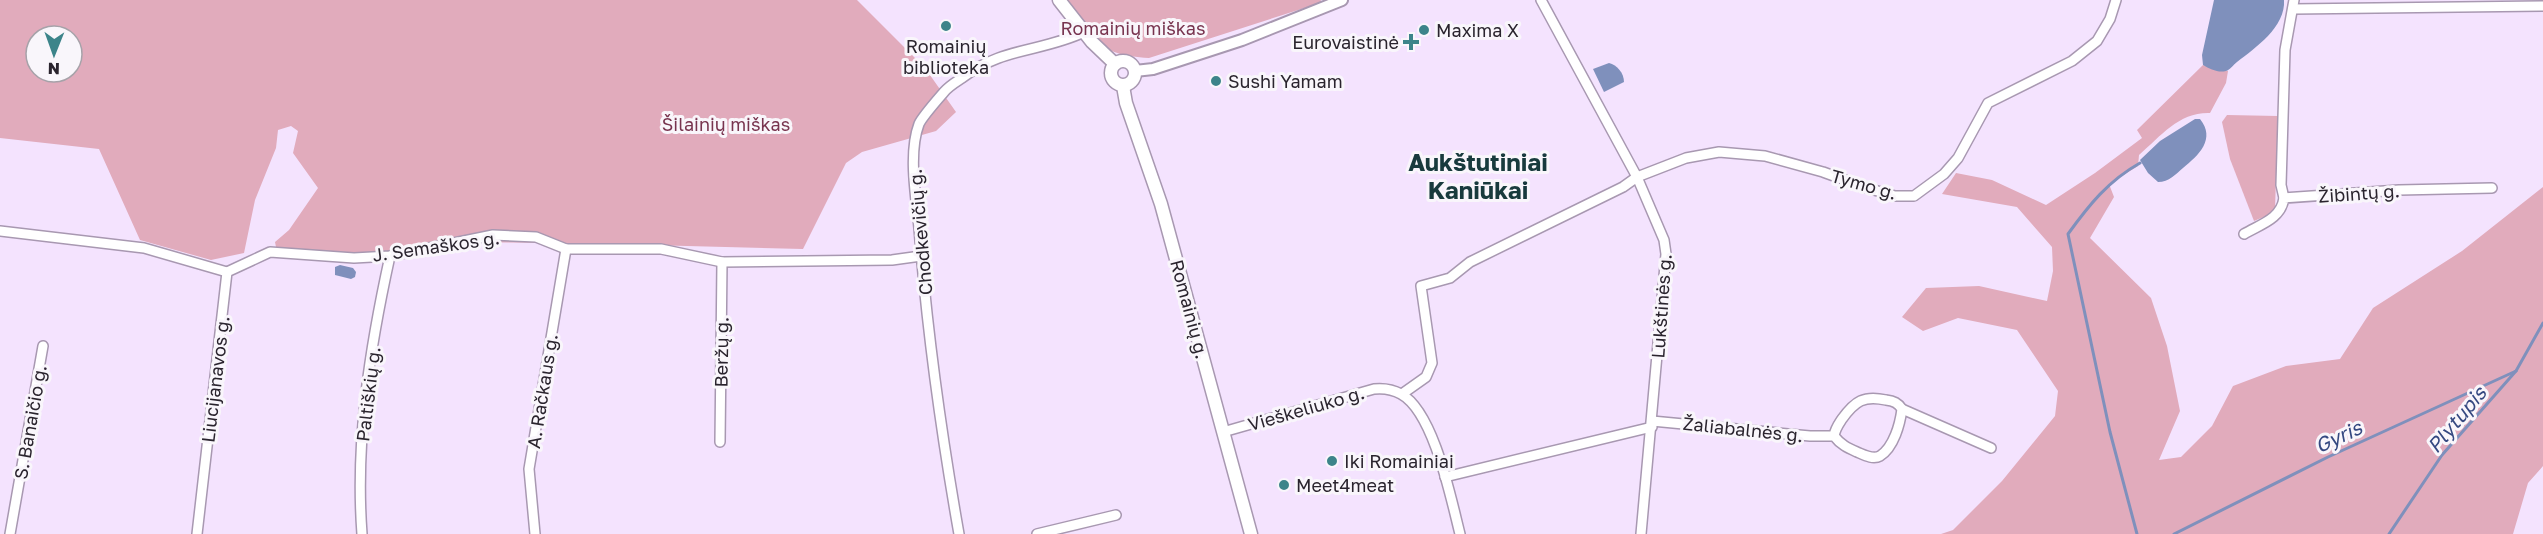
<svg xmlns="http://www.w3.org/2000/svg" width="2543" height="534" font-family="'Golos Text',sans-serif">
<style>
.green{fill:#e1abbc;fill-rule:evenodd}
.water{fill:#7f90bc}
.lines{fill:none;stroke-linecap:round;stroke-linejoin:round}
.stream{stroke:#7f90bc;stroke-width:3}
.minor-casing{stroke:#a898b1;stroke-width:12}
.tertiary-casing{stroke:#a898b1;stroke-width:14}
.secondary-casing{stroke:#a898b1;stroke-width:15}
.minor{stroke:#fff;stroke-width:9}
.tertiary{stroke:#fff;stroke-width:10}
.secondary{stroke:#fff;stroke-width:12}
.poi-dot{fill:#3c848a;stroke:#f9f6fb;stroke-width:2}
.labels{text-anchor:middle;dominant-baseline:central;stroke-width:6;stroke-linejoin:round;paint-order:stroke}
.park-label{font-size:18px;fill:#78344f;stroke:#f9f6fb}
.poi-label{font-size:18px;fill:#2a242e;stroke:#f9f6fb;text-anchor:start}
.street-label{font-size:18px;fill:#2a242e;stroke:#f9f6fb}
.water-label{font-size:20px;font-style:italic;fill:#354881;stroke:#f9f6fb}
.district-label{font-size:24px;font-weight:bold;fill:#183a3d;stroke:#f9f6fb}
</style>
<rect width="100%" height="100%" fill="#f4e3fe"/>
<g class="green">
<path d="M 0,0 L 857,0 L 925,68 L 956,112 L 936,131 L 862,152 L 846,163 L 803,249 L 571,243 L 447,242 L 380,253 L 280,251 L 276,247 L 275,242 L 289,230 L 318,188 L 293,153 L 298,131 L 291,126 L 278,130 L 276,148 L 255,200 L 244,253 L 211,260 L 140,240 L 99,149 L 0,138 ZM 36,36 L 72,36 L 72,72 L 36,72 Z"/>
<path d="M 1066,0 L 1321,0 L 1320,3 L 1149,58 C 1097,55 1095,40 1066,0 Z"/>
<path d="M 2203,65 L 2218,71 L 2228,71 L 2226,83 L 2210,113 C 2179,112 2162,135 2139,155 L 2138,166 L 2109,184 L 2114,197 L 2090,238 L 2151,298 L 2167,346 L 2180,411 L 2159,460 L 2181,457 L 2212,426 L 2233,386 L 2286,366 L 2340,359 L 2373,308 L 2462,251 L 2543,187 L 2543,466 L 2528,483 L 2513,534 L 1941,534 L 1953,530 L 2002,481 L 2055,416 L 2058,391 L 2017,330 L 1958,318 L 1923,331 L 1902,317 L 1926,288 L 1979,286 L 2047,301 L 2053,271 L 2052,247 L 2017,207 L 1942,194 L 1956,173 L 1992,180 L 2046,205 L 2095,173 L 2142,138 L 2137,130 Z"/>
<path d="M 2227,115 L 2278,116 L 2275,209 L 2273,213 L 2254,221 L 2230,159 L 2222,122 Z"/>
</g>
<g class="water">
<path d="M 2214,0 L 2284,0 C 2286,27 2255,48 2237,62 C 2233,65 2230,70 2226,71 C 2218,73 2210,69 2203,65 L 2202,55 Z"/>
<path d="M 1609,63 C 1617,65 1624,73 1624,82 L 1604,92 L 1593,69 Z"/>
<path d="M 2195,119 L 2200,119 C 2216,139 2199,155 2183,168 C 2176,174 2169,182 2158,182 L 2148,173 L 2140,160 L 2160,141 Z"/>
<path d="M 340,265 L 353,268 L 356,272 L 355,277 L 351,279 L 335,275 L 335,267 Z"/>
</g>
<g class="lines">
<g class="stream">
<path d="M 2137,534 L 2110,432 L 2068,234 C 2089,205 2108,181 2140,163"/>
<path d="M 2174,534 L 2328,457 L 2516,371"/>
<path d="M 2389,534 L 2442,455 L 2516,371 L 2543,323"/>
</g>
<g class="minor-casing">
<g id="minor">
<path d="M 1541,0 L 1637,177 L 1664,240 L 1666,254 L 1641,534"/>
<path d="M 2293,9 L 2543,6"/>
<path d="M 2284,198 L 2281,185 L 2285,50 L 2294,0"/>
<path d="M 0,231 L 144,248 L 227,272"/>
<path d="M 2244,234 C 2261,224 2281,219 2284,198 L 2399,190 L 2492,188"/>
<path d="M 1402,394 L 1426,377 L 1432,363 L 1421,286 L 1450,278 L 1470,262 L 1623,187 L 1637,177 L 1686,158 L 1719,152 L 1765,156 L 1823,172 L 1867,188 L 1895,196 L 1914,196 L 1944,174 L 1958,158 L 1988,103 L 2072,61 L 2097,41 L 2110,19 L 2116,0"/>
<path d="M 1902,409 L 1991,448"/>
<path d="M 1652,421 L 1810,436 L 1834,436 C 1841,445 1848,448 1857,452 C 1864,455 1873,460 1880,456 C 1894,447 1900,424 1902,409 C 1898,403 1894,401 1886,400 C 1864,395 1855,401 1842,419 C 1838,425 1835,429 1834,436"/>
<path d="M 1223,432 L 1374,389 C 1384,388 1392,389 1401,394 C 1434,412 1451,499 1460,534"/>
<path d="M 720,442 L 722,262"/>
<path d="M 1445,477 L 1652,427"/>
<path d="M 10,534 L 43,346"/>
<path d="M 197,534 L 227,272 L 270,252 L 354,258 L 390,256 L 493,235 L 536,237 L 566,249 L 661,249 L 722,262 L 892,260 L 921,256"/>
<path d="M 362,534 C 355,440 370,347 390,256"/>
<path d="M 535,534 L 529,469 L 566,249"/>
<path d="M 959,534 C 941,432 927,331 919,228 C 916,197 908,153 919,124 C 922,117 938,99 944,92 C 949,86 956,82 962,78 C 1002,47 1042,52 1084,32"/>
<path d="M 1037,534 L 1116,515"/>
</g>
</g>
<g class="tertiary-casing">
<path id="tertiary" d="M 1135,71 L 1153,69 L 1242,40 L 1342,0"/>
</g>
<g class="secondary-casing">
<g id="secondary">
<path d="M 1059,0 L 1092,42 L 1115,64"/>
<circle cx="1123" cy="73" r="12"/>
<path d="M 1123,86 L 1126,103 L 1161,204 L 1251,534"/>
</g>
</g>
<use href="#minor" class="minor"/>
<use href="#tertiary" class="tertiary"/>
<use href="#secondary" class="secondary"/>
</g>
<g class="poi-dot">
<circle cx="946" cy="26" r="6"/>
<circle cx="1424" cy="30" r="6"/>
<path d="M1408 33h6v6h6v6h-6v6h-6v-6h-6v-6h6z"/>
<circle cx="1216" cy="81" r="6"/>
<circle cx="1332" cy="461" r="6"/>
<circle cx="1284" cy="485" r="6"/>
</g>
<g class="labels">
<g class="park-label">
<text x="1133" y="28">Romainių miškas</text>
<text x="726" y="124">Šilainių miškas</text>
</g>
<g class="poi-label">
<text x="1436" y="30">Maxima X</text>
<text x="1399" y="42" text-anchor="end">Eurovaistinė</text>
<text x="946" y="46" text-anchor="middle">Romainių<tspan x="946" dy="21">biblioteka</tspan></text>
<text x="1228" y="81">Sushi Yamam</text>
<text x="1344" y="461">Iki Romainiai</text>
<text x="1296" y="485">Meet4meat</text>
</g>
<g class="street-label">
<text transform="translate(1864 184) rotate(16)">Tymo g.</text>
<text transform="translate(2359 193) rotate(-4)">Žibintų g.</text>
<text transform="translate(920 232) rotate(-95)">Chodkevičių g.</text>
<text transform="translate(436 246) rotate(-8)">J. Semaškos g.</text>
<text transform="translate(1661 306) rotate(-86)">Lukštinės g.</text>
<text transform="translate(1190 309) rotate(75)">Romainių g.</text>
<text transform="translate(721 352) rotate(-89)">Beržų g.</text>
<text transform="translate(215 379) rotate(-83)">Liucijanavos g.</text>
<text transform="translate(542 391) rotate(-81)">A. Račkaus g.</text>
<text transform="translate(368 394) rotate(-83)">Paltiškių g.</text>
<text transform="translate(1306 408) rotate(-16)">Vieškeliuko g.</text>
<text transform="translate(30 422) rotate(-80)">S. Banaičio g.</text>
<text transform="translate(1743 429) rotate(6)">Žaliabalnės g.</text>
</g>
<g class="water-label">
<text transform="translate(2456 419) rotate(-50)">Plytupis</text>
<text transform="translate(2338 436) rotate(-25)">Gyris</text>
</g>
<g class="district-label">
<text x="1478" y="161">Aukštutiniai<tspan x="1478" dy="28">Kaniūkai</tspan></text>
</g>
</g>
<g transform="translate(54 54) rotate(181)"><circle r="28" fill="#f9f6fb" stroke="#a6a2a9" stroke-width="1.5"/>
<path d="M0-4.5L10 22L0 15L-10 22Z" fill="#3c848a"/>
<text y="-9" font-size="16" font-weight="bold" text-anchor="middle" fill="#2a242e">N</text>
</g>
</svg>
